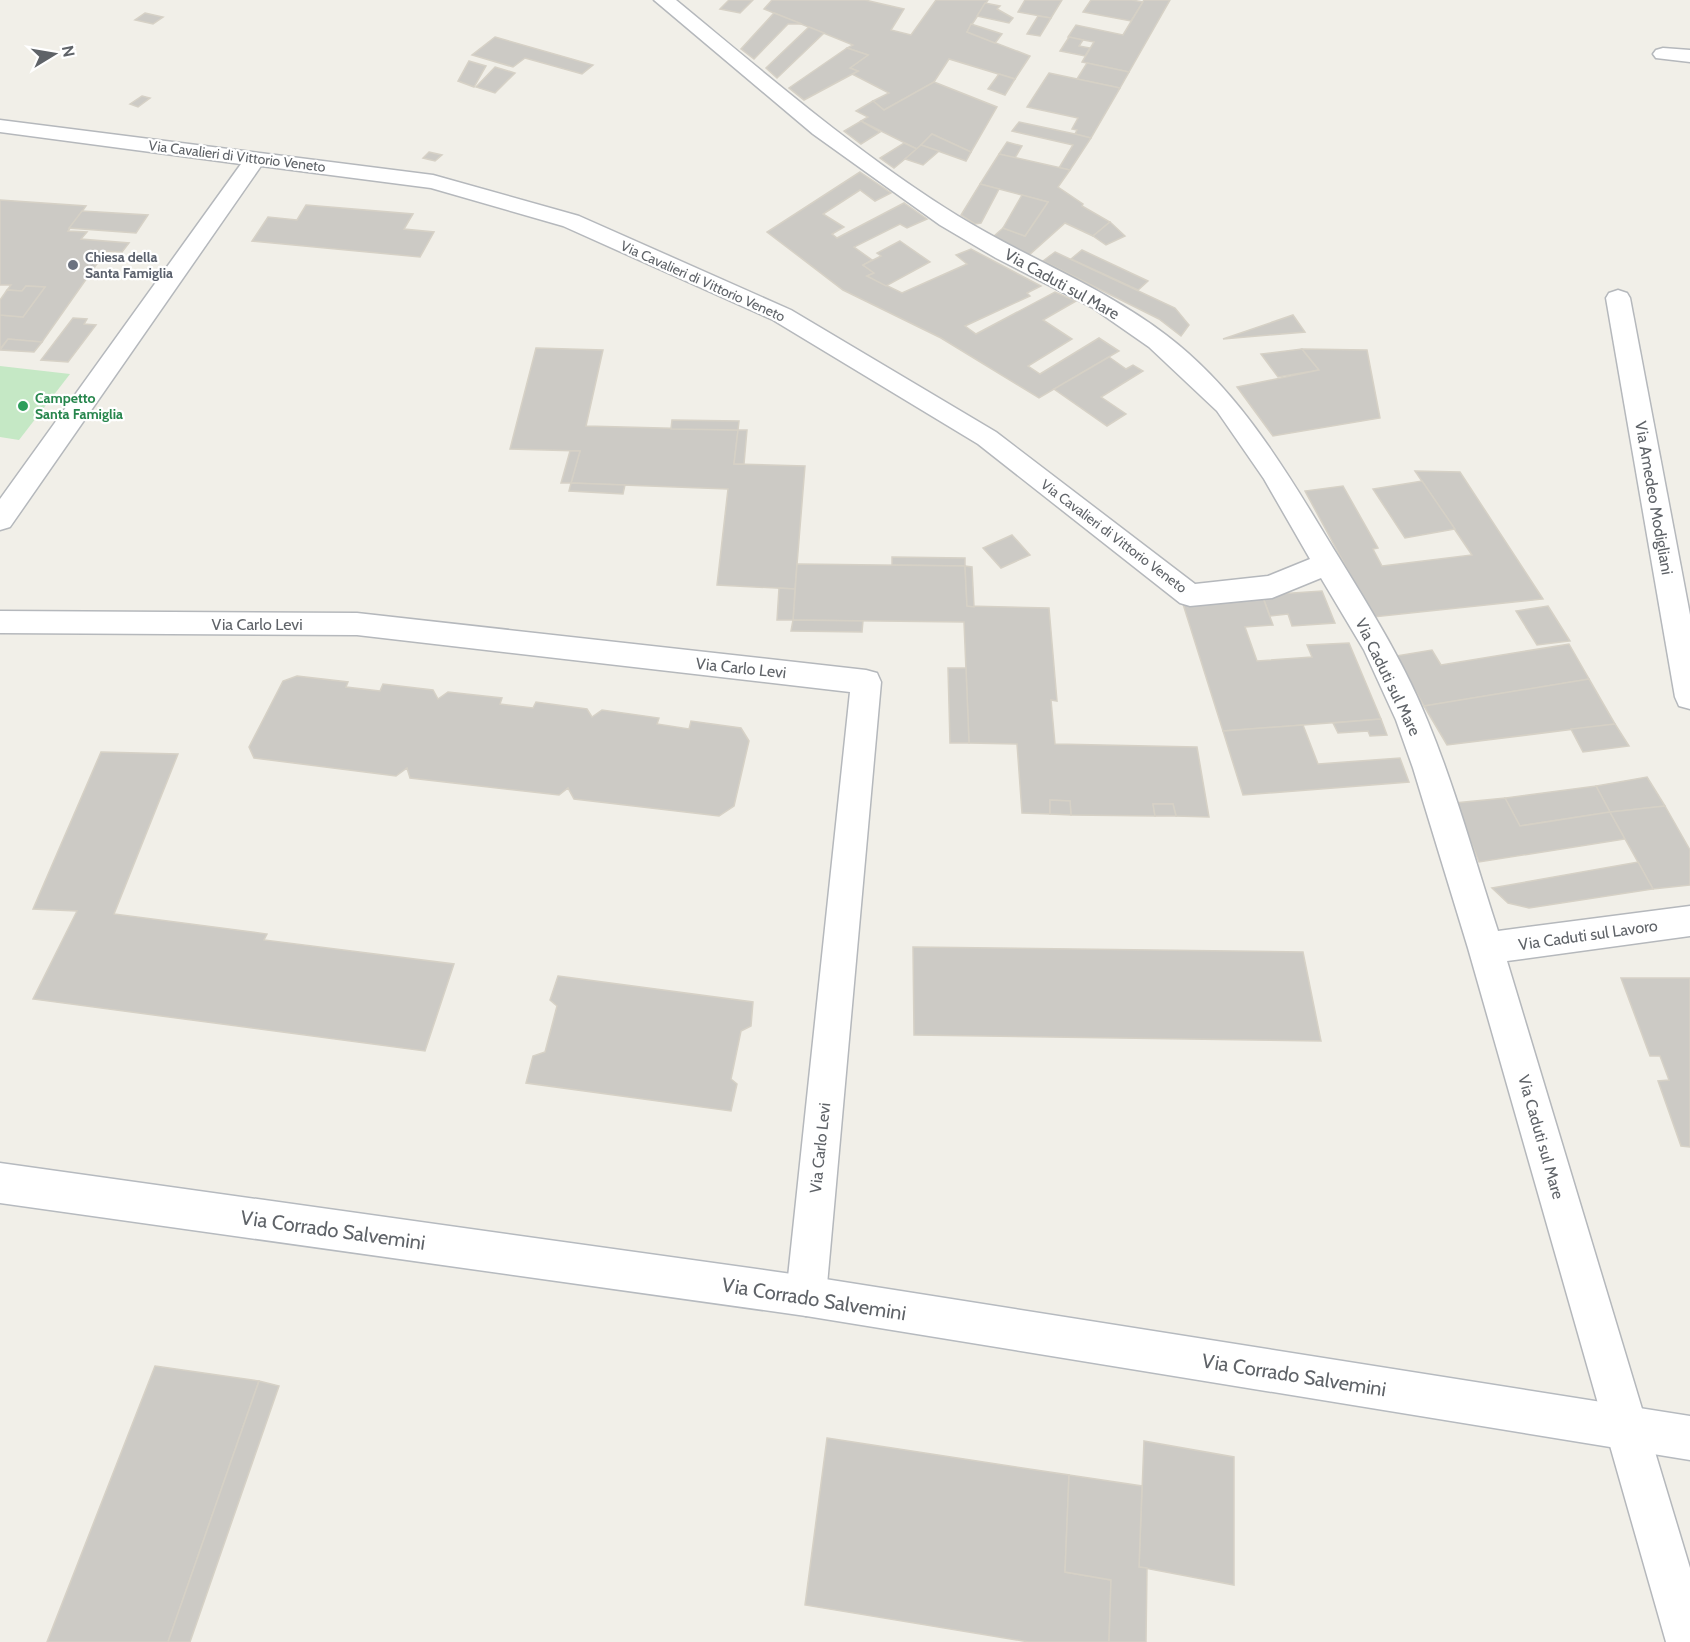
<svg xmlns="http://www.w3.org/2000/svg" width="1690" height="1642" font-family="Cabin,sans-serif">
<style>
.green{fill:#c5e8c5}
.building{fill:#cccac5;stroke:#d6d1c6;stroke-width:1.5}
.lines{fill:none;stroke-linecap:round;stroke-linejoin:round}
.street-casing{stroke:#b5b8bc;stroke-width:3}
.secondary-casing{stroke:#b6babf;stroke-width:3}
.street{fill:#fff;fill-rule:evenodd}
.secondary{fill:#fff;fill-rule:evenodd}
.worship-dot{fill:#6b7280;stroke:#fff;stroke-width:2}
.leisure-dot{fill:#2e9e5b;stroke:#fff;stroke-width:2}
.labels{text-anchor:middle;dominant-baseline:central;stroke-width:4.5;stroke-linejoin:round;paint-order:stroke}
.far-street-label{font-size:14px;fill:#5f6368;stroke:#fff}
.far-worship-label{font-size:14px;font-weight:bold;fill:#5b616d;stroke:#fff;text-anchor:start}
.far-leisure-label{font-size:14px;font-weight:bold;fill:#27864d;stroke:#fff;text-anchor:start}
.street-label{font-size:16px;fill:#5f6368;stroke:#fff}
.near-street-label{font-size:20px;fill:#5f6368;stroke:#fff}
</style>
<rect width="100%" height="100%" fill="#f1efe8"/>
<path class="green" d="M 0,366 L 70,374 L 19,440 L 0,437 Z"/>
<g class="building">
<path d="M 729,0 L 753,0 L 740,13 L 720,9 Z"/>
<path d="M 772,0 L 865,0 L 904,9 L 891,30 L 911,35 L 936,0 L 988,0 L 967,32 L 1030,56 L 1015,79 L 949,59 L 934,82 L 884,110 L 873,101 L 889,93 L 852,74 L 858,71 L 850,68 L 868,55 L 847,48 L 853,45 L 764,9 Z"/>
<path d="M 1025,0 L 1062,0 L 1051,18 L 1018,12 Z"/>
<path d="M 1091,0 L 1132,0 L 1143,2 L 1131,21 L 1083,12 Z"/>
<path d="M 1144,0 L 1170,0 L 1129,72 L 1082,62 L 1094,42 L 1068,37 L 1076,25 L 1123,35 Z"/>
<path d="M 985,3 L 1000,6 L 997,9 L 1013,18 L 1009,23 L 977,16 Z"/>
<path d="M 145,13 L 163,17 L 153,24 L 135,20 Z"/>
<path d="M 774,13 L 802,24 L 788,24 L 754,59 L 741,49 Z"/>
<path d="M 1038,16 L 1051,18 L 1040,36 L 1027,34 Z"/>
<path d="M 971,24 L 1002,34 L 995,43 L 967,32 Z"/>
<path d="M 809,27 L 824,33 L 777,78 L 766,68 Z"/>
<path d="M 495,37 L 593,65 L 582,74 L 525,58 L 513,67 L 472,55 Z"/>
<path d="M 1069,37 L 1083,40 L 1079,46 L 1090,48 L 1085,56 L 1060,51 Z"/>
<path d="M 847,48 L 868,55 L 850,68 L 858,71 L 804,100 L 789,88 Z"/>
<path d="M 469,61 L 486,66 L 474,87 L 458,81 Z"/>
<path d="M 1087,63 L 1129,72 L 1120,88 L 1077,79 Z"/>
<path d="M 495,67 L 515,73 L 495,93 L 476,87 Z"/>
<path d="M 1049,73 L 1120,88 L 1091,138 L 1075,134 L 1077,130 L 1072,129 L 1078,118 L 1027,107 Z"/>
<path d="M 999,74 L 1015,79 L 1005,95 L 988,89 Z"/>
<path d="M 934,82 L 997,107 L 971,152 L 932,134 L 917,149 L 861,121 L 868,117 L 856,111 L 873,101 L 884,110 Z"/>
<path d="M 142,96 L 150,98 L 138,107 L 130,104 Z"/>
<path d="M 861,121 L 880,132 L 861,144 L 844,131 Z"/>
<path d="M 1019,122 L 1075,134 L 1091,138 L 1070,170 L 1059,168 L 1073,145 L 1012,131 Z"/>
<path d="M 932,134 L 971,152 L 966,161 L 921,145 Z"/>
<path d="M 1007,142 L 1022,146 L 1015,158 L 999,154 Z"/>
<path d="M 904,143 L 917,149 L 894,168 L 880,158 Z"/>
<path d="M 921,145 L 939,151 L 923,165 L 905,159 Z"/>
<path d="M 429,152 L 442,155 L 435,161 L 423,158 Z"/>
<path d="M 999,154 L 1070,170 L 1058,187 L 1083,204 L 1082,206 L 1110,222 L 1093,236 L 1065,223 L 1029,255 L 994,236 L 1003,228 L 1025,236 L 1048,202 L 980,184 Z"/>
<path d="M 860,172 L 891,193 L 875,201 L 860,190 L 823,214 L 844,227 L 832,234 L 837,238 L 904,203 L 927,219 L 907,228 L 900,224 L 854,247 L 872,260 L 863,265 L 874,273 L 867,276 L 902,293 L 967,264 L 956,255 L 971,249 L 1041,286 L 1027,293 L 1030,296 L 965,326 L 976,334 L 1055,292 L 1076,301 L 1043,320 L 1072,339 L 1028,366 L 1040,374 L 1099,338 L 1119,351 L 1039,398 L 941,338 L 843,290 L 767,232 Z"/>
<path d="M 980,184 L 999,189 L 981,223 L 975,224 L 961,215 Z"/>
<path d="M 1022,195 L 1048,202 L 1025,236 L 1003,228 Z"/>
<path d="M 0,200 L 86,206 L 68,231 L 87,232 L 81,239 L 129,243 L 122,252 L 106,251 L 42,342 L 8,339 L 0,349 L 0,315 L 23,317 L 45,287 L 26,286 L 22,291 L 7,290 L 11,285 L 0,285 Z"/>
<path d="M 306,205 L 413,214 L 404,229 L 434,232 L 420,257 L 252,241 L 268,217 L 297,220 Z"/>
<path d="M 82,211 L 148,215 L 136,233 L 69,228 Z"/>
<path d="M 1110,222 L 1125,236 L 1106,245 L 1093,236 Z"/>
<path d="M 900,241 L 930,262 L 886,286 L 867,276 L 874,273 L 863,265 L 881,256 L 877,253 Z"/>
<path d="M 1082,250 L 1148,281 L 1138,290 L 1071,259 Z"/>
<path d="M 1055,252 L 1175,308 L 1189,325 L 1181,336 L 1159,319 L 1043,261 Z"/>
<path d="M 26,286 L 45,287 L 23,317 L 0,315 L 0,300 L 7,290 L 22,291 Z"/>
<path d="M 1293,315 L 1305,332 L 1223,339 Z"/>
<path d="M 73,318 L 87,319 L 84,324 L 96,325 L 68,362 L 41,360 Z"/>
<path d="M 8,339 L 42,342 L 34,352 L 0,350 Z"/>
<path d="M 536,348 L 603,350 L 586,426 L 738,430 L 734,464 L 805,466 L 795,589 L 717,585 L 728,489 L 571,483 L 580,451 L 510,449 Z"/>
<path d="M 1302,349 L 1319,370 L 1278,377 L 1261,354 Z"/>
<path d="M 1302,349 L 1367,350 L 1380,418 L 1273,436 L 1237,387 L 1319,370 Z"/>
<path d="M 1109,357 L 1126,369 L 1133,365 L 1143,371 L 1101,397 L 1126,414 L 1107,426 L 1054,389 Z"/>
<path d="M 672,420 L 739,421 L 738,430 L 671,429 Z"/>
<path d="M 738,430 L 747,430 L 744,464 L 734,464 Z"/>
<path d="M 570,451 L 580,451 L 571,483 L 561,483 Z"/>
<path d="M 1415,471 L 1460,472 L 1543,599 L 1373,617 L 1305,491 L 1343,486 L 1378,548 L 1373,549 L 1382,566 L 1472,555 Z"/>
<path d="M 1422,481 L 1455,529 L 1405,538 L 1373,489 Z"/>
<path d="M 571,483 L 625,485 L 623,494 L 569,491 Z"/>
<path d="M 1012,535 L 1030,555 L 1001,568 L 983,548 Z"/>
<path d="M 892,557 L 965,558 L 965,566 L 892,565 Z"/>
<path d="M 797,564 L 965,566 L 967,606 L 1049,608 L 1057,701 L 1051,700 L 1055,744 L 1197,747 L 1209,817 L 1176,816 L 1173,804 L 1153,804 L 1155,816 L 1071,815 L 1070,801 L 1050,800 L 1050,814 L 1022,813 L 1017,744 L 969,743 L 964,622 L 793,620 Z"/>
<path d="M 965,566 L 972,567 L 974,607 L 967,606 Z"/>
<path d="M 779,588 L 795,589 L 793,620 L 777,620 Z"/>
<path d="M 1322,591 L 1335,623 L 1292,626 L 1288,614 L 1270,616 L 1262,595 Z"/>
<path d="M 1262,595 L 1273,625 L 1245,627 L 1257,661 L 1312,657 L 1307,645 L 1349,643 L 1381,719 L 1223,731 L 1182,601 Z"/>
<path d="M 1548,606 L 1570,641 L 1537,645 L 1516,611 Z"/>
<path d="M 793,620 L 863,621 L 862,632 L 791,631 Z"/>
<path d="M 1569,644 L 1589,679 L 1424,706 L 1396,656 L 1432,650 L 1441,665 Z"/>
<path d="M 948,668 L 966,668 L 969,743 L 950,743 Z"/>
<path d="M 297,676 L 348,682 L 346,687 L 380,691 L 383,684 L 433,690 L 438,699 L 448,692 L 502,698 L 500,704 L 533,708 L 536,702 L 587,709 L 592,717 L 602,710 L 659,718 L 657,724 L 689,729 L 691,721 L 741,728 L 749,741 L 734,806 L 719,816 L 574,799 L 568,788 L 559,795 L 410,778 L 407,768 L 396,776 L 254,758 L 249,747 L 283,681 Z"/>
<path d="M 1589,679 L 1615,724 L 1447,745 L 1424,706 Z"/>
<path d="M 1381,719 L 1387,735 L 1370,736 L 1368,731 L 1338,733 L 1333,723 Z"/>
<path d="M 1615,724 L 1629,746 L 1583,752 L 1571,729 Z"/>
<path d="M 1303,725 L 1318,764 L 1400,758 L 1409,782 L 1243,795 L 1223,731 Z"/>
<path d="M 101,752 L 178,754 L 114,914 L 267,934 L 264,940 L 454,964 L 425,1051 L 33,999 L 77,911 L 33,909 Z"/>
<path d="M 1647,777 L 1665,806 L 1610,812 L 1596,786 Z"/>
<path d="M 1596,786 L 1610,812 L 1520,826 L 1505,798 Z"/>
<path d="M 1505,798 L 1520,826 L 1610,812 L 1625,839 L 1479,862 L 1455,803 Z"/>
<path d="M 1050,800 L 1070,801 L 1071,815 L 1050,814 Z"/>
<path d="M 1153,804 L 1173,804 L 1176,816 L 1155,816 Z"/>
<path d="M 1665,806 L 1690,850 L 1690,885 L 1653,889 L 1610,812 Z"/>
<path d="M 1638,862 L 1653,889 L 1529,908 L 1508,903 L 1492,888 Z"/>
<path d="M 913,947 L 1303,952 L 1321,1041 L 914,1035 Z"/>
<path d="M 558,976 L 753,1002 L 751,1026 L 741,1031 L 731,1079 L 737,1084 L 731,1111 L 526,1083 L 533,1056 L 545,1052 L 557,1006 L 550,1000 Z"/>
<path d="M 1621,978 L 1690,978 L 1690,1147 L 1681,1146 L 1658,1081 L 1669,1080 L 1660,1056 L 1650,1056 Z"/>
<path d="M 155,1366 L 259,1381 L 168,1642 L 47,1642 Z"/>
<path d="M 259,1381 L 279,1386 L 190,1642 L 168,1642 Z"/>
<path d="M 827,1438 L 1069,1475 L 1065,1572 L 1111,1580 L 1109,1642 L 1029,1642 L 805,1605 Z"/>
<path d="M 1144,1441 L 1234,1457 L 1234,1585 L 1139,1567 Z"/>
<path d="M 1069,1475 L 1142,1486 L 1139,1567 L 1147,1568 L 1146,1642 L 1109,1642 L 1111,1580 L 1065,1572 Z"/>
</g>
<g class="lines">
<g class="street-casing">
<g id="street">
<path d="M 654,0 L 676,0 C 767,75 858,154 958,216 C 1026,258 1102,286 1166,335 C 1232,385 1276,454 1319,525 C 1357,588 1400,652 1428,722 C 1456,790 1475,861 1498,931 L 1690,906 L 1690,936 L 1507,961 L 1690,1568 L 1690,1642 L 1666,1642 L 1468,948 L 1413,768 L 1396,720 L 1364,650 L 1321,578 L 1272,598 L 1190,606 L 1180,603 L 978,444 L 773,320 L 563,226 L 431,188 L 261,166 L 10,527 L 0,530 L 0,499 L 241,164 L 0,132 L 0,120 L 433,175 L 579,216 L 791,310 L 996,432 L 1195,584 L 1268,576 L 1310,559 L 1264,479 L 1217,411 L 1149,347 L 1093,308 L 996,258 L 940,225 L 813,134 Z"/>
<path d="M 1663,48 L 1690,50 L 1690,62 L 1656,58 L 1653,54 L 1656,50 Z"/>
<path d="M 1618,290 L 1627,293 L 1630,298 L 1690,615 L 1690,709 L 1679,706 L 1675,697 L 1606,298 L 1609,293 Z"/>
<path d="M 0,611 L 357,613 L 866,670 L 877,673 L 881,682 L 826,1296 L 820,1310 L 806,1316 L 792,1310 L 786,1296 L 850,692 L 357,635 L 0,633 Z"/>
</g>
</g>
<g class="secondary-casing">
<path id="secondary" d="M 0,1163 L 806,1276 L 1690,1416 L 1690,1460 L 806,1316 L 0,1203 Z"/>
</g>
<use href="#street" class="street"/>
<use href="#secondary" class="secondary"/>
</g>
<circle class="worship-dot" cx="73" cy="265" r="6"/>
<circle class="leisure-dot" cx="23" cy="406" r="6"/>
<g class="labels">
<g class="far-street-label">
<text transform="translate(237 156) rotate(7)">Via Cavalieri di Vittorio Veneto</text>
<text transform="translate(703 281) rotate(24)">Via Cavalieri di Vittorio Veneto</text>
<text transform="translate(1114 536) rotate(37)">Via Cavalieri di Vittorio Veneto</text>
</g>
<g class="far-worship-label">
<text x="85" y="257">Chiesa della<tspan x="85" dy="16">Santa Famiglia</tspan></text>
</g>
<g class="far-leisure-label">
<text x="35" y="398">Campetto<tspan x="35" dy="16">Santa Famiglia</tspan></text>
</g>
<g class="street-label">
<text transform="translate(1062 284) rotate(29)">Via Caduti sul Mare</text>
<text transform="translate(1654 498) rotate(80)">Via Amedeo Modigliani</text>
<text x="257" y="624">Via Carlo Levi</text>
<text transform="translate(741 668) rotate(6)">Via Carlo Levi</text>
<text transform="translate(1388 677) rotate(64)">Via Caduti sul Mare</text>
<text transform="translate(1588 935) rotate(-8)">Via Caduti sul Lavoro</text>
<text transform="translate(1541 1137) rotate(74)">Via Caduti sul Mare</text>
<text transform="translate(820 1148) rotate(-84)">Via Carlo Levi</text>
</g>
<g class="near-street-label">
<text transform="translate(333 1230) rotate(8)">Via Corrado Salvemini</text>
<text transform="translate(814 1299) rotate(9)">Via Corrado Salvemini</text>
<text transform="translate(1294 1375) rotate(9)">Via Corrado Salvemini</text>
</g>
</g>
<g transform="translate(54 54) rotate(79)" stroke="#ffffff" stroke-width="4.5" paint-order="stroke">
<path d="M0-4.5L10 22L0 15L-10 22Z" fill="#5f6368"/>
<text y="-9" font-size="16" font-weight="bold" text-anchor="middle" fill="#5f6368">N</text>
</g>
</svg>
